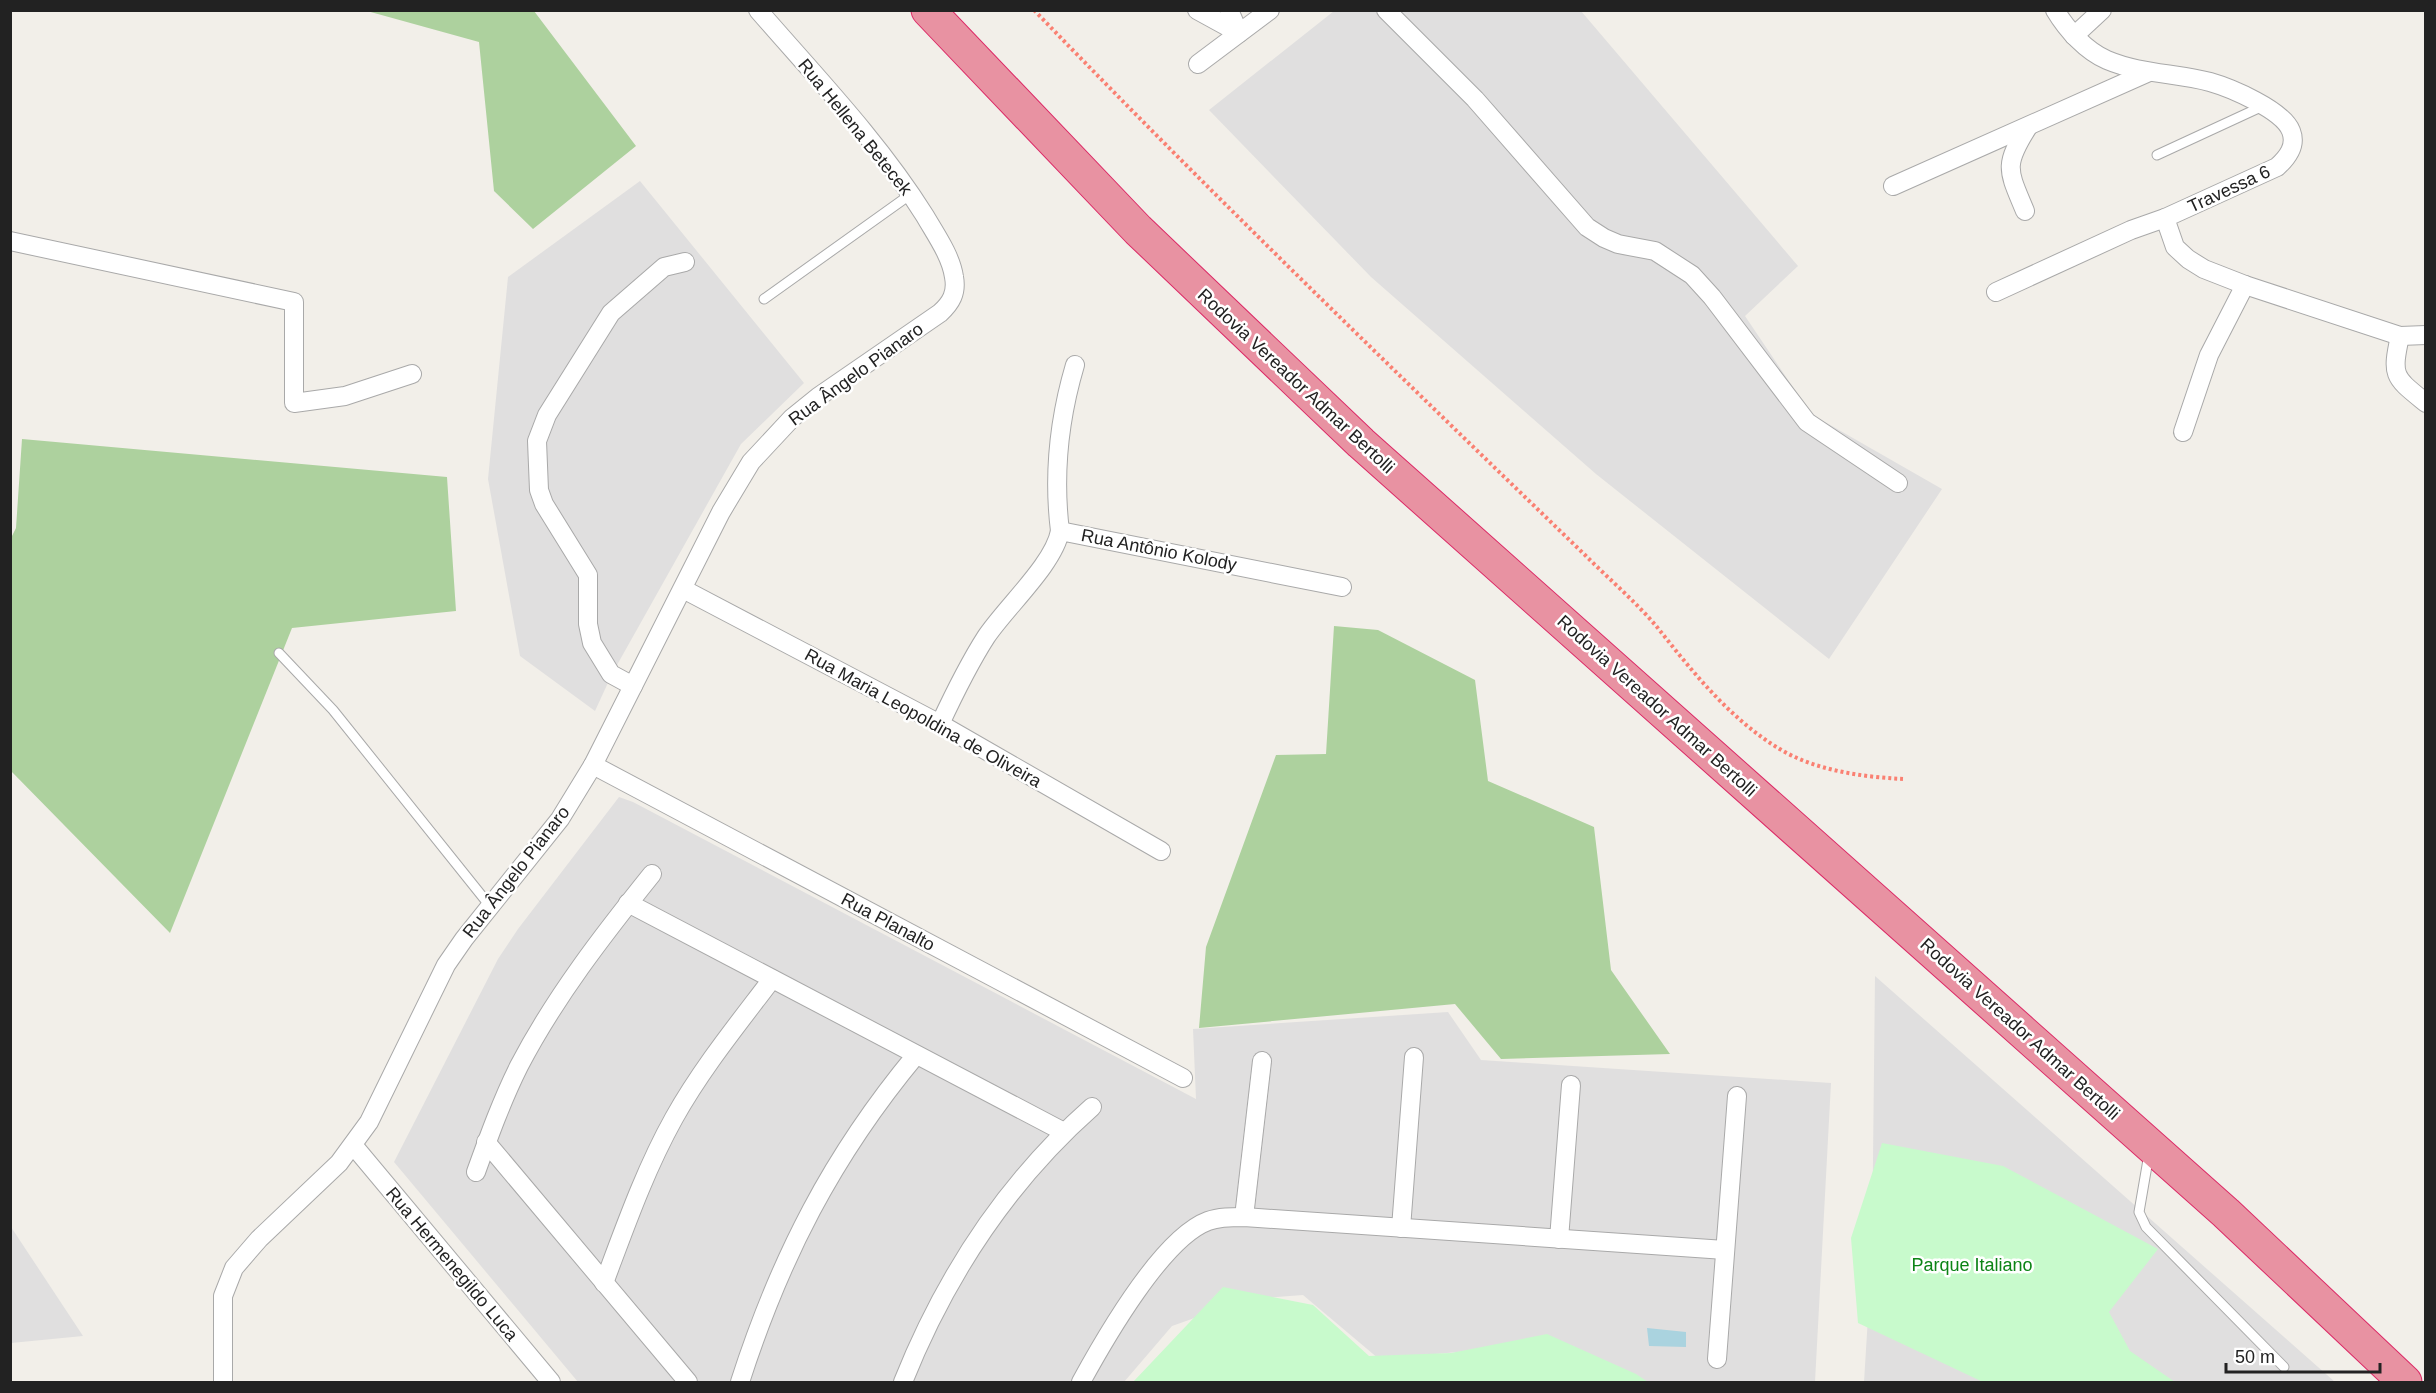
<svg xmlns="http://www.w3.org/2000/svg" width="2436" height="1393" font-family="Arial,sans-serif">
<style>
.residential{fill:#e0dfdf}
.forest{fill:#add19e}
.park{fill:#c8facc}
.water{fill:#aad3df}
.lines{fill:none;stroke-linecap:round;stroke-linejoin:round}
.lane-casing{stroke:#a9a9a9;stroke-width:11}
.street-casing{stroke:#a9a9a9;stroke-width:20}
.highway-casing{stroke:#dc2a67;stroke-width:35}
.path{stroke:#fa8072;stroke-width:4;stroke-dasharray:3 3;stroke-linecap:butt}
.lane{stroke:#fff;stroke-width:9}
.street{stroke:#fff;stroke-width:18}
.highway{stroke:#e892a2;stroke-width:33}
.labels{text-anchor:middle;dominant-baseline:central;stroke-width:5;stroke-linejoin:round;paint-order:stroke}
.street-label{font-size:18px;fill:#222;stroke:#fff}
.park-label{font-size:18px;fill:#0c8416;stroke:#fff}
</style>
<rect width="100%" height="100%" fill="#f2efe9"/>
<g class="residential">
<path d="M 1334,11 L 1581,11 L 1798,266 L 1745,316 L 1811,414 L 1942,489 L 1829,659 L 1596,474 L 1371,277 L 1209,110 Z"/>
<path d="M 640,181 L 804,383 L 741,444 L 612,674 L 595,711 L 520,656 L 488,479 L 508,277 Z"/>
<path d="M 619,797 L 633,802 L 1196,1099 L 1193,1029 L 1448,1012 L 1481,1060 L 1831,1083 L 1815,1382 L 1633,1382 L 1526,1346 L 1379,1359 L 1303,1295 L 1248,1299 L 1172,1326 L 1124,1382 L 578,1382 L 394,1162 L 498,959 L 518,929 Z"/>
<path d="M 1875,976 L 2335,1382 L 1864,1382 L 1872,1252 Z"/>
<path d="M 11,1227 L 83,1336 L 11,1343 Z"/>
</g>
<g class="forest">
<path d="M 367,11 L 534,11 L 636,146 L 533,229 L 494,191 L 479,42 Z"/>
<path d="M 22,439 L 447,477 L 456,611 L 292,628 L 170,933 L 11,771 L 10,540 L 16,528 Z"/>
<path d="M 1334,626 L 1378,630 L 1475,680 L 1488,781 L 1594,827 L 1611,970 L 1670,1054 L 1501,1059 L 1455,1004 L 1199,1028 L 1206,947 L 1276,755 L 1326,754 Z"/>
</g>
<g class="park">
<path d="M 1882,1143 L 2003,1166 L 2158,1249 L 2109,1312 L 2130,1351 L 2175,1382 L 1983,1382 L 1858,1323 L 1851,1238 Z"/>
<path d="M 1223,1287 L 1313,1305 L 1369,1356 L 1451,1353 L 1547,1334 L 1636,1374 L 1648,1382 L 1133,1382 Z"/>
</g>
<path class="water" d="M 1647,1328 L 1686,1332 L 1686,1347 L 1649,1346 Z"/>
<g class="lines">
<g class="lane-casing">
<g id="lane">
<path d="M 2157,155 L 2263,106"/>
<path d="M 764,299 L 911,194"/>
<path d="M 279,653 L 333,710 L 490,906"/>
<path d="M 2149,1154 L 2139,1212 L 2146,1227 L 2284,1367"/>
</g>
</g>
<g class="street-casing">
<g id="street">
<path d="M 1197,10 L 1239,33"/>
<path d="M 1229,10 L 1239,33"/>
<path d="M 1386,10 L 1475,99 L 1587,227 L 1604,238 L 1618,244 L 1655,251 L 1692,275 L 1712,297 L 1807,422 L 1898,483"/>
<path d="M 2055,10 C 2067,30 2086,51 2107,60 C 2140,74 2176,73 2210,82 C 2231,88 2283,110 2291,131 C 2297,146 2287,158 2277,167 L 2165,218 L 2175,247 L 2188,259 L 2204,269 L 2245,285 L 2400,336 L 2426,335"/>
<path d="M 2074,36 L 2102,10"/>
<path d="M 1198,64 L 1270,10"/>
<path d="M 1893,186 L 2149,72"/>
<path d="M 2025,211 C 2008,170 2003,166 2028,127"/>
<path d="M 10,241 L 294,302 L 294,403 L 345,396 L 412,374"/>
<path d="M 1996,292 L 2131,230 L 2165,218"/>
<path d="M 2400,336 C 2391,377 2394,377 2426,403"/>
<path d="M 2183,432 L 2209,355 L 2245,285"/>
<path d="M 1060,531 C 1053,474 1059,419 1075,365"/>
<path d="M 683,589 L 940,724 L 1161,851"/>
<path d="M 633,686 L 611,674 L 592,643 L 588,624 L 588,575 L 544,504 L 539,490 L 537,441 L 547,415 L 611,313 L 664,267 L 685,262"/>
<path d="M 940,724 C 954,694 968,665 986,637 C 1006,607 1054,564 1060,531 L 1342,587"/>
<path d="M 593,765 L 1183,1078"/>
<path d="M 628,903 L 1064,1132"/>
<path d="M 486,1142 L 688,1382"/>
<path d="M 353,1145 L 551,1382"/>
<path d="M 476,1172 C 489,1136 502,1100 519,1066 C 555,997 603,935 652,874"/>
<path d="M 1244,1217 L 1262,1061"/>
<path d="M 1401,1228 L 1414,1057"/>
<path d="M 1559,1239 L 1571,1085"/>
<path d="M 604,1283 C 625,1227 645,1170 674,1118 C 702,1068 738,1024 772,979"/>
<path d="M 1717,1359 L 1737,1096"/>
<path d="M 223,1382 L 223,1296 L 234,1268 L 259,1239 L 339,1163 L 369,1122 L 446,965 L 464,939 L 560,819 L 593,765 L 721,512 L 751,462 L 792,418 L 818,397 L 940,313 C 951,303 957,293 954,277 C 951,256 936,235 925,216 C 878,141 816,77 758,10"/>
<path d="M 740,1382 C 780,1258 832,1156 916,1055"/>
<path d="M 903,1382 C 945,1277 1006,1183 1092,1107"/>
<path d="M 1081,1382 C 1104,1340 1162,1238 1208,1221 C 1219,1217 1232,1217 1244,1217 L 1725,1250"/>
</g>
</g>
<g class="highway-casing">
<path id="highway" d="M 928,10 L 1138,230 L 1361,443 L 2226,1213 L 2405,1382"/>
</g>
<path class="path" d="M 1034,10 C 1214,197 1400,376 1586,556 C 1609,579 1636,602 1657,627 C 1692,671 1729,718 1778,748 C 1813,770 1862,777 1903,779"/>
<use href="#lane" class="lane"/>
<use href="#street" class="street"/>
<use href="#highway" class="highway"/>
</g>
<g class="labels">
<g class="street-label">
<text transform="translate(855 127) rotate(51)">Rua Hellena Betecek</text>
<text transform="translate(2229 189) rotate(-25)">Travessa 6</text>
<text transform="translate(856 374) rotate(-36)">Rua Ângelo Pianaro</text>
<text transform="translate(1296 381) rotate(43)">Rodovia Vereador Admar Bertolli</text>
<text transform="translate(1159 550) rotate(11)">Rua Antônio Kolody</text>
<text transform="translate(1657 706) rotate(42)">Rodovia Vereador Admar Bertolli</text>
<text transform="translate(923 718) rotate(29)">Rua Maria Leopoldina de Oliveira</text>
<text transform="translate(516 872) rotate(-52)">Rua Ângelo Pianaro</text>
<text transform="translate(888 922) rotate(28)">Rua Planalto</text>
<text transform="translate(2020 1029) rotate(42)">Rodovia Vereador Admar Bertolli</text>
<text transform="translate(452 1264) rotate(50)">Rua Hermenegildo Luca</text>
</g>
<g class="park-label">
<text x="1972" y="1265">Parque Italiano</text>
</g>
</g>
<rect width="2436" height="1393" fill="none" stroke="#222222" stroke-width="24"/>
<path d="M2226 1363v9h154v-9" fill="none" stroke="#222222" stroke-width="3"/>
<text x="2235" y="1363" font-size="18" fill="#222222" stroke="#ffffff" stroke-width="4.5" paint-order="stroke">50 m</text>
</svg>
